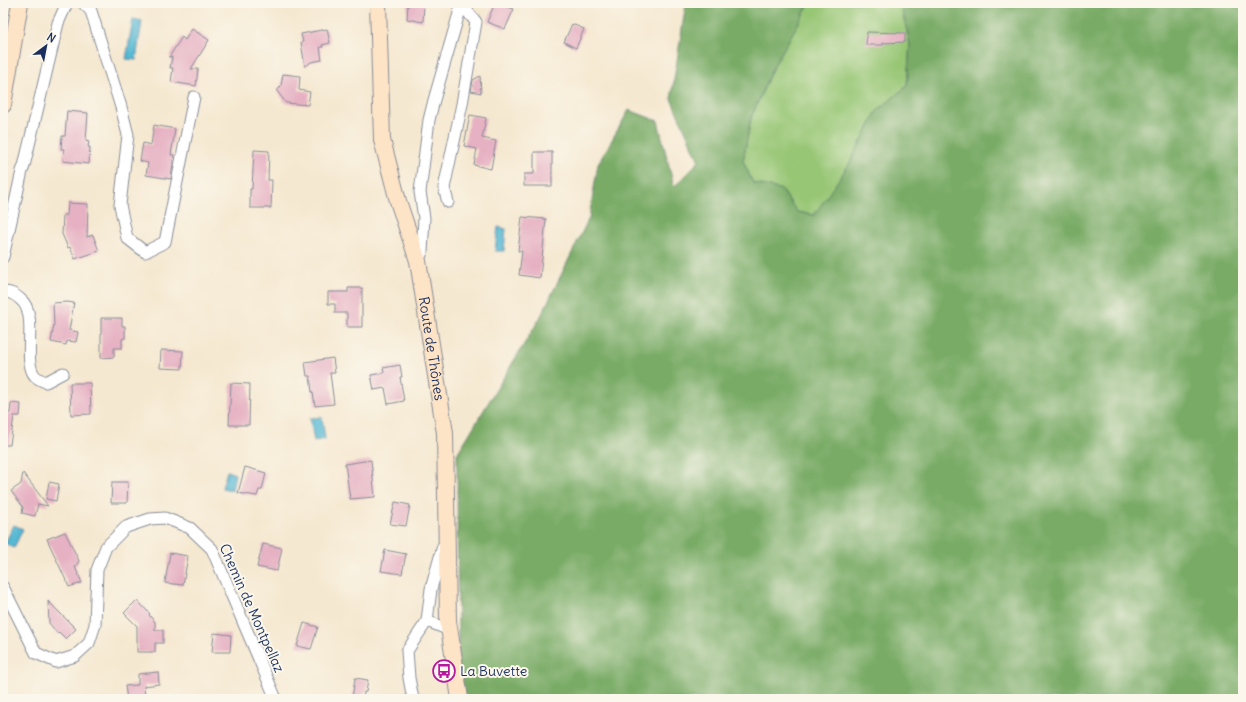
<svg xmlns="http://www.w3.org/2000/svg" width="1246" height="702" font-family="Delius,sans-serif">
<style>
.green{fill:#97c674;stroke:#597a69}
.forest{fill:#79ab66;stroke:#4a6d62}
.water{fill:#54b8d3;stroke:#387498}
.building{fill:#e6b1c3}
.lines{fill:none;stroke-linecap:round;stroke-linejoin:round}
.street-casing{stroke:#888c97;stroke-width:13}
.secondary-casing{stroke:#888c97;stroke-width:18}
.street{stroke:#fff;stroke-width:11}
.secondary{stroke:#fee4c6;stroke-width:16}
.labels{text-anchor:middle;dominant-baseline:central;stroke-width:4;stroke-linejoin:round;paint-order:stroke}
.street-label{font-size:14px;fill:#1b2f5e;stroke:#fbf7ec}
.poi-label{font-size:14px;fill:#1b2f5e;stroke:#fbf7ec;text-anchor:start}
</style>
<rect width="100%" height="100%" fill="#fbf7ec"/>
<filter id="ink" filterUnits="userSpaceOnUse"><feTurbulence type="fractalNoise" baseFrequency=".025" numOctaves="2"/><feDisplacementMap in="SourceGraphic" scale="8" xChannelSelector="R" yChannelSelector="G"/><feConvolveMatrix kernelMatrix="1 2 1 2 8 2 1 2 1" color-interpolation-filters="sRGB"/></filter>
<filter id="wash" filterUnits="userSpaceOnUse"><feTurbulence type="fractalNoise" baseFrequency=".012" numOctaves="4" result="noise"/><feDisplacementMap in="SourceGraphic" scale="16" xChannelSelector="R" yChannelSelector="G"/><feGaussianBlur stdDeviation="0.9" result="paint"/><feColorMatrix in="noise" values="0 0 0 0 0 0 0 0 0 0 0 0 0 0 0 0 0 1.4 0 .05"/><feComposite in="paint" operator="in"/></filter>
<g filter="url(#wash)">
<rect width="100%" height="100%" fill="#f5e8d0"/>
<path class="green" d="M 810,3 L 907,3 L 902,11 L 910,43 L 907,86 L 877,111 L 848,166 L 815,215 L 797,212 L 782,190 L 753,183 L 743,161 L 751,118 L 772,69 Z"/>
<path class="forest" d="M 686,3 L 810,3 L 772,69 L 751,118 L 743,161 L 753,183 L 782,190 L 797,212 L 814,215 L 848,166 L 877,111 L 907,86 L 910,43 L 902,11 L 907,3 L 1243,3 L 1243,699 L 457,699 L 458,655 L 457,454 L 540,318 L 589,218 L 598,164 L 629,110 L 658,121 L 674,187 L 699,161 L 671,99 Z"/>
<g class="water">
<path d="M 133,19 L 142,21 L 136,60 L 126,59 Z"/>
<path d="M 498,227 L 506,229 L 504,251 L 495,251 Z"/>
<path d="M 322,417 L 325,439 L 314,441 L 310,418 Z"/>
<path d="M 227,471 L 235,474 L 232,490 L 222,488 Z"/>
<path d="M 14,525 L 23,529 L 14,548 L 5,543 Z"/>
</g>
<g id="blocks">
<g class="building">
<path d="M 408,3 L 424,3 L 423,22 L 407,19 Z"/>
<path d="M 495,3 L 514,9 L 505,29 L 487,22 Z"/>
<path d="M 572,24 L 584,29 L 576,48 L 564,42 Z"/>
<path d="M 192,29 L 209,40 L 191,69 L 198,69 L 196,86 L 171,82 L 173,68 L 170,68 L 172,57 L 169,57 L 182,37 L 185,40 Z"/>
<path d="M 327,29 L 330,43 L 322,45 L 323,47 L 320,47 L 322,60 L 311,62 L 305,67 L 301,42 L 303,42 L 301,34 Z"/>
<path d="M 867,32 L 905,33 L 905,42 L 883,43 L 883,45 L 866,45 Z"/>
<path d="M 283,74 L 300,76 L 299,90 L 310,92 L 308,105 L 286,103 L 277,91 L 281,86 Z"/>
<path d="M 480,76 L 481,93 L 471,91 L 473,80 Z"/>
<path d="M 67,111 L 88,113 L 86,140 L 89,141 L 88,147 L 90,147 L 89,164 L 63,161 L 64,149 L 61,149 L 62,136 L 65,136 Z"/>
<path d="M 470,115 L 486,118 L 482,138 L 496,141 L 491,169 L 474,165 L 477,149 L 464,146 Z"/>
<path d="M 154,125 L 175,129 L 171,155 L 174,155 L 171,179 L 146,175 L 148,163 L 140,161 L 143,143 L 151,145 Z"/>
<path d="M 254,150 L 269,151 L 268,180 L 272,180 L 271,208 L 250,208 L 250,189 L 252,189 Z"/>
<path d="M 534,152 L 552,152 L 552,186 L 524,186 L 524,174 L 534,174 Z"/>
<path d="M 68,203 L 88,204 L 87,237 L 93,235 L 99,251 L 75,259 L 70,247 L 68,248 L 62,234 L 63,215 L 67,215 Z"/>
<path d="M 522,217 L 546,219 L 540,278 L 519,275 L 522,251 L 518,251 Z"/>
<path d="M 348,288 L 362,288 L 362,327 L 347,327 L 347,313 L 335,313 L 335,304 L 328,304 L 328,292 L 348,292 Z"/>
<path d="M 67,302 L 74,303 L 69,330 L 78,332 L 76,342 L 67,341 L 66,345 L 51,342 L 54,324 L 53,303 Z"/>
<path d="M 101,318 L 122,318 L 122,326 L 125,326 L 125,338 L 122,339 L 122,348 L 114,348 L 114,357 L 101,358 Z"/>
<path d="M 161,350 L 183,351 L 182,369 L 160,368 Z"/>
<path d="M 333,358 L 335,373 L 330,373 L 334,404 L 315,406 L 313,392 L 312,392 L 310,376 L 307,376 L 305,362 Z"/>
<path d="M 400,365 L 402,377 L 400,377 L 404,401 L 388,404 L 385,388 L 374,390 L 371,375 L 384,373 L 383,368 Z"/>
<path d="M 70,383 L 90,383 L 91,414 L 71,415 Z"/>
<path d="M 231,383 L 250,384 L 249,425 L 229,425 Z"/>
<path d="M 11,403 L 21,404 L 20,416 L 14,416 L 10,445 L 3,445 L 3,412 L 10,413 Z"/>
<path d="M 371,460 L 375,497 L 350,499 L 345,464 Z"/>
<path d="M 245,467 L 266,473 L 262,490 L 259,490 L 257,496 L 238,493 Z"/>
<path d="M 23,473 L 48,506 L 38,504 L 35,516 L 22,513 L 23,507 L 11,491 L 21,484 Z"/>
<path d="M 49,482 L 59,484 L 56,501 L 46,499 Z"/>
<path d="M 112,482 L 128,482 L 127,503 L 111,503 Z"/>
<path d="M 395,502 L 410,505 L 406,526 L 390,524 Z"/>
<path d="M 65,532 L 79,561 L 75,567 L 82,583 L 69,587 L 47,539 Z"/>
<path d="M 263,544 L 282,548 L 277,571 L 257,567 Z"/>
<path d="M 385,550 L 406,554 L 402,574 L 381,571 Z"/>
<path d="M 170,553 L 188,556 L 183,585 L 165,583 Z"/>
<path d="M 137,600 L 150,614 L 149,615 L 155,622 L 155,630 L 163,630 L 163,643 L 155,643 L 155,652 L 137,652 L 137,626 L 124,613 Z"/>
<path d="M 48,601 L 76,629 L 66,639 L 59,632 L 58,634 L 49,623 Z"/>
<path d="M 304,623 L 318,627 L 311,649 L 297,646 Z"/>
<path d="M 214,633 L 231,635 L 230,652 L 212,652 Z"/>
<path d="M 158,672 L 159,684 L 144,686 L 145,699 L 127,699 L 125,686 L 138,685 L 138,674 Z"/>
<path d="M 355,678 L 368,680 L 366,692 L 364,692 L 363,699 L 352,699 Z"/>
</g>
</g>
</g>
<g filter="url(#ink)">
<use href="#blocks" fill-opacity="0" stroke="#888c97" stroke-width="1"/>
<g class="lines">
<g class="street-casing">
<g id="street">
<path d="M 83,3 L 91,11 L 121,107 L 128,135 L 120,205 L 127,238 L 145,252 L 165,242 L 194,97"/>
<path d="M 448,202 L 444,188 L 462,104 L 476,22 L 462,5"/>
<path d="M 3,257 L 22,171 L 24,166 L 58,23 L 67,3"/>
<path d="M 418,261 L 422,252 L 424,218 L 420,192 L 429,120 L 434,100 L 462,3"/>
<path d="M 3,292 C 11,292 14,294 20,299 C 40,314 21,360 35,376 C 38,379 43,381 46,382 L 63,373"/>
<path d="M 3,587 L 36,653 L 56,662 L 75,656 L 89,643 L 95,625 L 97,570 L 106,547 L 126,527 L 150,519 L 165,518 L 190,528 L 212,549 L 276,699"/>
<path d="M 427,621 L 449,630"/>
<path d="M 413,699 L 409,678 L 407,651 L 427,621 L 431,589 L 443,546"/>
</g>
</g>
<g class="secondary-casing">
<g id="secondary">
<path id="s1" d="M 378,3 L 382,140 L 398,201 L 418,261 L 445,433 L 448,621 L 460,699"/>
<path d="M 3,105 L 20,3"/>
</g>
</g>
<use href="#street" class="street"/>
<use href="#secondary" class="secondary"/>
</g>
</g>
<defs>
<g id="bus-ring" transform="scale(1.15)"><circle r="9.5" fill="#fbf7ec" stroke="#b5179e" stroke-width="1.5"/><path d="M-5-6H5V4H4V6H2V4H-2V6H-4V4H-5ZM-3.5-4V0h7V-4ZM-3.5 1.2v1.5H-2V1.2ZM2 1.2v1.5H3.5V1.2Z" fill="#b5179e"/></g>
</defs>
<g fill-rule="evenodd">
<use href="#bus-ring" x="444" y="671"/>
</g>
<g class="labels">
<g class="street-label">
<text stroke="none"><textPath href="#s1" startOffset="352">Route de Thônes</textPath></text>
<text transform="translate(252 608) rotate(66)">Chemin de Montpellaz</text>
</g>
<g class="poi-label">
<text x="460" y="671">La Buvette</text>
</g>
</g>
<rect width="1246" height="702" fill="none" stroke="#fbf7ec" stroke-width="16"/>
<g transform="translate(46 46) rotate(32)" stroke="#fbf7ec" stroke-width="3" paint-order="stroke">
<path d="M0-3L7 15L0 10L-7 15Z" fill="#1b2f5e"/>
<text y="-6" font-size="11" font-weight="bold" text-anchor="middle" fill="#1b2f5e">N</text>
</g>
</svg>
